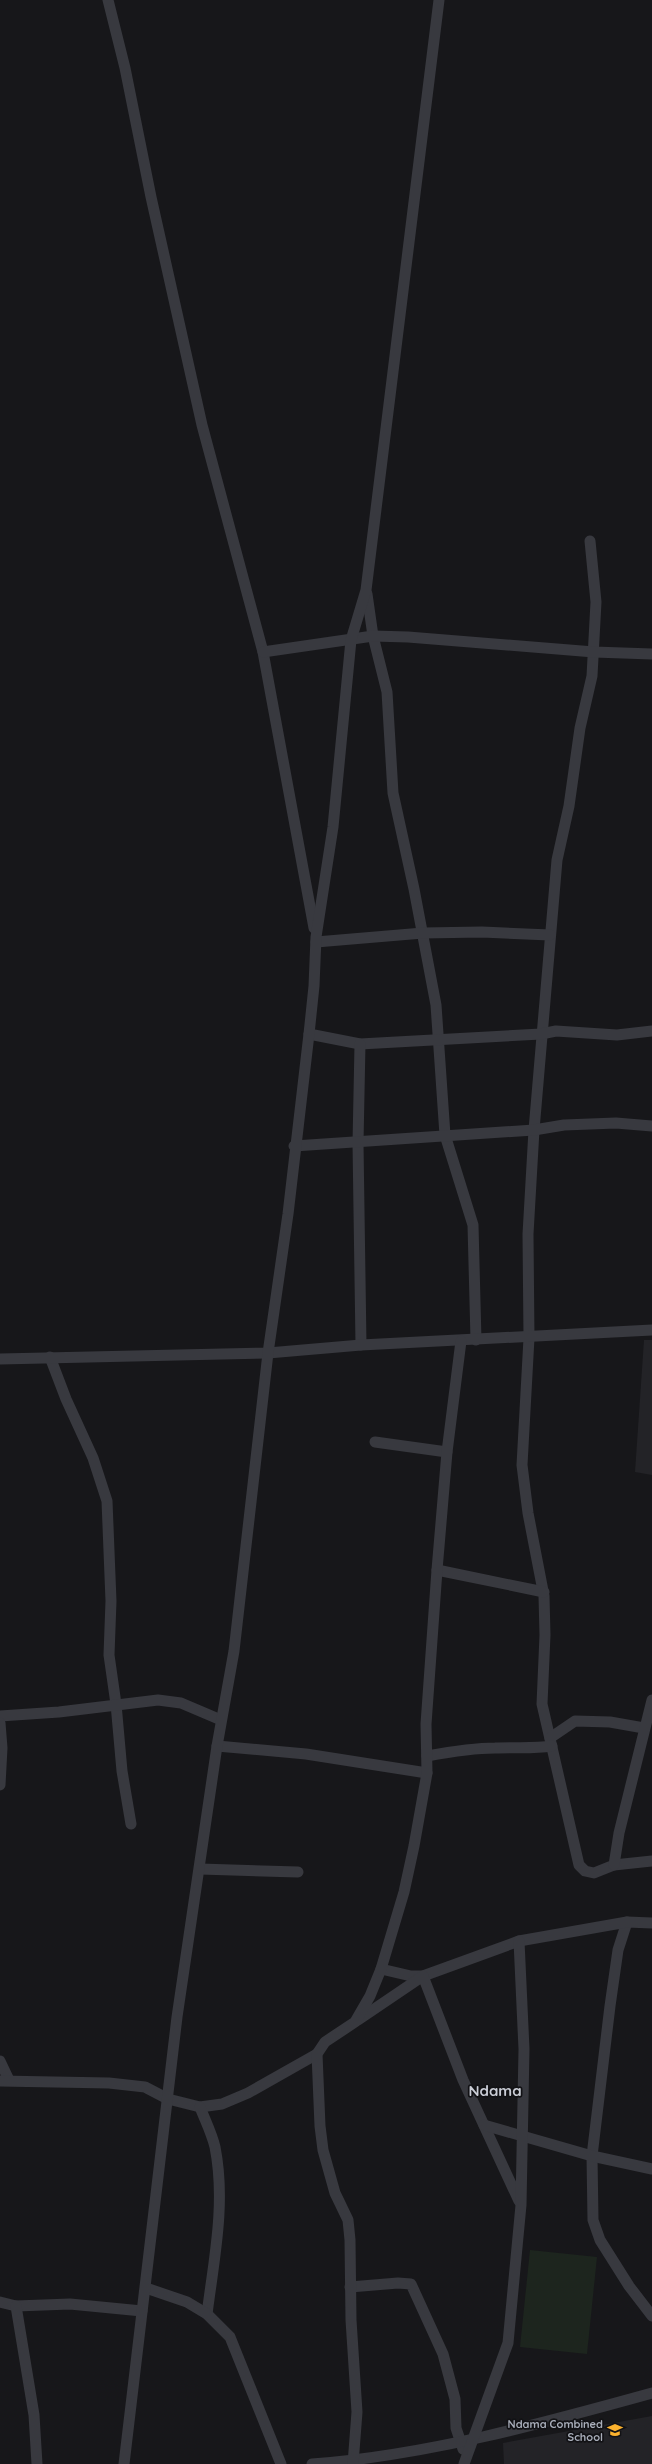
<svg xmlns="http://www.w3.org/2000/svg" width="652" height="2464" font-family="Quicksand,sans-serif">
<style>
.built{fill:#232327}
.garden{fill:#1d251e}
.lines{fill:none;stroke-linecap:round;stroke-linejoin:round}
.street{stroke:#38393f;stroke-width:11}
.labels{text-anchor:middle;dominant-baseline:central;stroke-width:3.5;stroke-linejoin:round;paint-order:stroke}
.poi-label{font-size:11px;font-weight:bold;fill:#a9aeba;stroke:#121215;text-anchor:end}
.district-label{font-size:15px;font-weight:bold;fill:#cacdd6;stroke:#121215}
</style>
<rect width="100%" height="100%" fill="#17171a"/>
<g class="built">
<path d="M 644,1340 L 652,1340 L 652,1475 L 635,1472 Z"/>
<path d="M 652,2416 L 652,2464 L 504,2464 L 503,2443 Z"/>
</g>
<path class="garden" d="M 530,2250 L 597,2257 L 587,2354 L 520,2347 Z"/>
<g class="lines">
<g class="street">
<path d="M 108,0 L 125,68 L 151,197 L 202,425 L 263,652 L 314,928"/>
<path d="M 590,541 L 596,602 L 592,676 L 580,728 L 569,806 L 557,860 L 534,1130 L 528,1234 L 529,1338 L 522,1465 L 528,1513 L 544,1596 L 545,1635 L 542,1704 L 579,1865 L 585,1871 L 594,1873 L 614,1865 L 652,1861"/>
<path d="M 367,594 L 373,636 L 387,692 L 393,793 L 414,889 L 436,1005 L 445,1135 L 473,1225 L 476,1340"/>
<path d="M 263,652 L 373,636 L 408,637 L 594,652 L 652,654"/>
<path d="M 316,942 L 423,933 L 482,932 L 550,935"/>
<path d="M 309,1034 L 360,1044 L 541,1034 L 556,1031 L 617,1035 L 652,1031"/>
<path d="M 360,1044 L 358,1143 L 361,1345"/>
<path d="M 294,1146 L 534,1130 L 564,1125 L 616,1123 L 652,1126"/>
<path d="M 50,1357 L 66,1399 L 93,1458 L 107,1501 L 111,1601 L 109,1655 L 116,1704 L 122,1771 L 131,1824"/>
<path d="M 0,1359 L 268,1353 L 361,1345 L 652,1330"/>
<path d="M 375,1442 L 447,1452"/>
<path d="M 437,1570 L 544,1592"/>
<path d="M 0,1716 L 59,1712 L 158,1700 L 181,1703 L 221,1720"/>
<path d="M 0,1723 L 2,1748 L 0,1785"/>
<path d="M 550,1738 L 575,1721 L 610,1722 L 644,1728"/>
<path d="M 217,1746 L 306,1754 L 427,1773"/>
<path d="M 427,1756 C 449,1752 472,1748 495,1748 C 515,1747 532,1749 552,1746"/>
<path d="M 614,1865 L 619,1833 L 652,1700"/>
<path d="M 200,1869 L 298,1872"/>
<path d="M 627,1922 L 618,1950 L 610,2006 L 592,2156 L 593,2220 L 600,2240 L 629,2286 L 652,2316"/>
<path d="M 381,1969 L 411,1976 L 423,1976 L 519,1941 L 627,1922 L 652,1923"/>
<path d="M 358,2020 L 423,1976 L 463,2080 L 519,2201"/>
<path d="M 0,2061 L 9,2080"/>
<path d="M 0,2081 L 109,2083 L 145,2087 L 168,2099 L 200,2107 L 222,2104 L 248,2093 L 317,2054"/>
<path d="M 200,2107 C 205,2120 212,2134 215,2147 C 226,2203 214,2259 207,2314"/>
<path d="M 484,2125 L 592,2156 L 652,2169"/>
<path d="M 350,2287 L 398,2283 L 411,2284 L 443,2354 L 455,2399 L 456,2428 L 463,2449"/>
<path d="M 146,2288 L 187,2302 L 207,2314 L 230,2337 L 281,2464"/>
<path d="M 0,2302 L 16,2306 L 70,2304 L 142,2311"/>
<path d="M 16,2306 L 34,2415 L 37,2464"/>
<path d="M 124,2464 L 177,2017 L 217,1746 L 234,1651 L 268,1353 L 288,1214 L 309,1034 L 314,986 L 316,937 L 333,827 L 351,640 L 366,590 L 439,0"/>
<path d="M 312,2464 C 428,2455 540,2424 652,2393"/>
<path d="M 353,2464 L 357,2412 L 351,2320 L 350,2240 L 348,2220 L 335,2193 L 323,2150 L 320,2126 L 317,2054 L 325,2042 L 355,2022 L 370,1996 L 381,1969 L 404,1892 L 414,1846 L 427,1773 L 426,1724 L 437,1570 L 447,1452 L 461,1341"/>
<path d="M 464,2464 L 508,2343 L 521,2205 L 524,2049 L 519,1941"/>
</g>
</g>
<defs>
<g id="school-bare" transform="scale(1.2)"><path d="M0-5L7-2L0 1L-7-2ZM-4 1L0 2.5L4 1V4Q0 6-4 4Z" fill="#fbb22e" stroke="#121215" stroke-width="2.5" paint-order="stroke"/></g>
</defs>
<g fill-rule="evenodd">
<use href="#school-bare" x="615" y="2430"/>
</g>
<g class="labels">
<g class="poi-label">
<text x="603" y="2424">Ndama Combined<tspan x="603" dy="13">School</tspan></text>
</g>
<g class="district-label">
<text x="495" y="2090">Ndama</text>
</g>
</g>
</svg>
